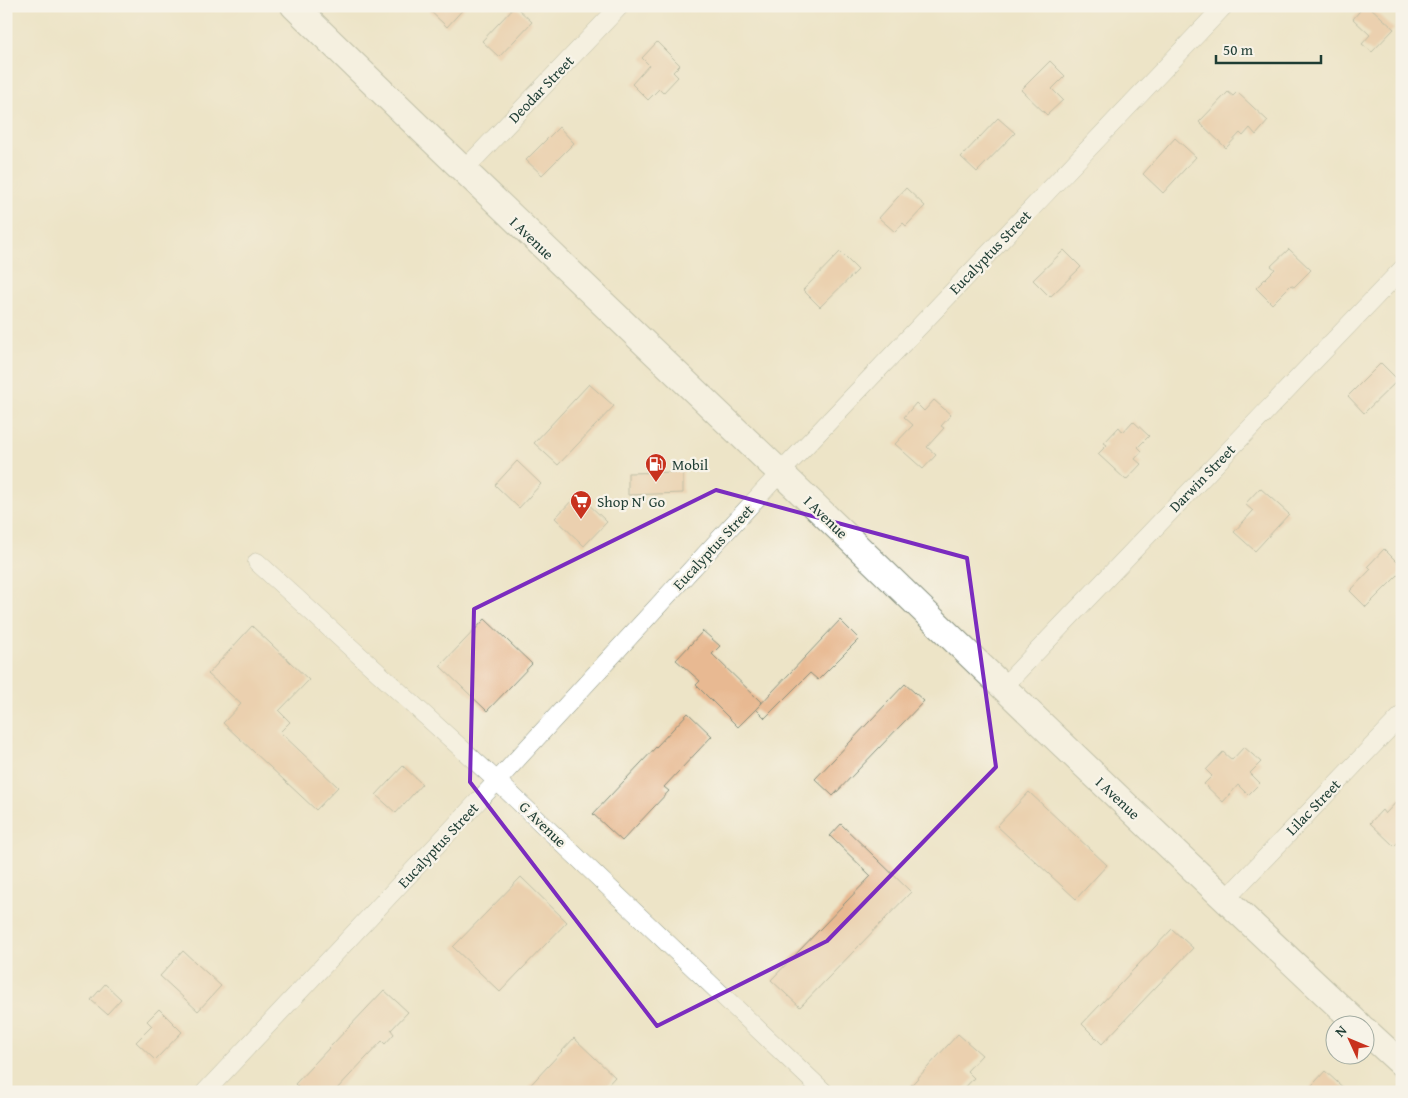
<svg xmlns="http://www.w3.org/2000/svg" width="1408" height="1098" font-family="'Gentium Book Plus',serif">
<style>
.building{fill:#e8b992}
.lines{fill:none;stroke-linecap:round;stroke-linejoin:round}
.minor-casing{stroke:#86907e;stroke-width:19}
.primary-casing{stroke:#86907e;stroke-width:28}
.minor{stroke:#fff;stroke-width:18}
.primary{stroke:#fff;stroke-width:26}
.marked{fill:none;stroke:#7b2cbf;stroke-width:4;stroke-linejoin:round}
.labels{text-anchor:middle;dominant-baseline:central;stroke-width:4.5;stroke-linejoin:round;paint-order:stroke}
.street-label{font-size:15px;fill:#1f3d34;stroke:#f7f3e8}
.poi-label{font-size:15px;fill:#1f3d34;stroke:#f7f3e8;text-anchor:start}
</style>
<rect width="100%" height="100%" fill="#f7f3e8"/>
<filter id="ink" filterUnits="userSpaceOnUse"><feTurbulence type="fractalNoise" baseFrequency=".02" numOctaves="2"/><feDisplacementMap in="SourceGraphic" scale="10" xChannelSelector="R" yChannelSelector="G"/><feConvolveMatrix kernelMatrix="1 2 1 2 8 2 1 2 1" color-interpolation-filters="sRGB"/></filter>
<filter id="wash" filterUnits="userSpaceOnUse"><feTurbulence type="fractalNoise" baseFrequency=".0096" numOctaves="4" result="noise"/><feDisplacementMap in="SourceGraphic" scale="20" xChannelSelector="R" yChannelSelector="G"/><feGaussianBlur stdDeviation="1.12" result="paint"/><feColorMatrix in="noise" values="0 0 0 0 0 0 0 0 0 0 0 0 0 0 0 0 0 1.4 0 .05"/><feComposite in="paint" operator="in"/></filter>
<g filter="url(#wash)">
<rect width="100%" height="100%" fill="#ede4c7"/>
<g id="blocks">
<g class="building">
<path d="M 425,6 L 466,6 L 447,27 Z"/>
<path d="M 515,6 L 532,22 L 499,57 L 482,41 Z"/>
<path d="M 1364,6 L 1369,6 L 1394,29 L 1372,52 L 1362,44 L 1370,35 L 1353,19 Z"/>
<path d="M 657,42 L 680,65 L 673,72 L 678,77 L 663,93 L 659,89 L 648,100 L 632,84 L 649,65 L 642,58 Z"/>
<path d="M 1050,61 L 1065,76 L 1052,89 L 1063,100 L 1047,115 L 1021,90 Z"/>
<path d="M 1228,92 L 1233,96 L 1237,92 L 1268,121 L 1256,135 L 1250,128 L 1243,136 L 1240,133 L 1226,148 L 1199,122 Z"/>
<path d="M 998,118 L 1015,133 L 977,172 L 961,157 Z"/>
<path d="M 559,127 L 574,143 L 542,175 L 526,160 Z"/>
<path d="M 1175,138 L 1196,157 L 1163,193 L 1143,174 Z"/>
<path d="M 906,188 L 925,206 L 906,226 L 903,223 L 895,232 L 879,218 Z"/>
<path d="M 1289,249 L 1311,270 L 1294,287 L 1291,285 L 1272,304 L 1256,288 L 1275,269 L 1271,266 Z"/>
<path d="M 1064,250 L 1081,267 L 1050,297 L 1033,280 Z"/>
<path d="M 840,252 L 858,270 L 820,307 L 803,290 Z"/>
<path d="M 1381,363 L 1398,380 L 1364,413 L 1348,396 Z"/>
<path d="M 589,384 L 614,406 L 558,465 L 534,443 Z"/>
<path d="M 934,400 L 951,415 L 941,426 L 944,428 L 927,447 L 936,455 L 923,469 L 895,444 L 913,425 L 904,417 L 916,403 L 924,411 Z"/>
<path d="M 1133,421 L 1149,436 L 1138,447 L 1142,451 L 1135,459 L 1141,464 L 1126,480 L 1098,454 L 1107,445 L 1104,443 L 1119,427 L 1123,432 Z"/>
<path d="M 517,461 L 541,484 L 519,508 L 495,485 Z"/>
<path d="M 683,472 L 683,493 L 628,495 L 628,473 Z"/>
<path d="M 1260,488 L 1289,514 L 1255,551 L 1234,532 L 1253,511 L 1245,504 Z"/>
<path d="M 578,494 L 607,522 L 584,546 L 555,518 Z"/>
<path d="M 1384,549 L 1402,567 L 1402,571 L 1366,607 L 1350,591 L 1371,569 L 1368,566 Z"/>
<path d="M 485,619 L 532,664 L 487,711 L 440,666 Z"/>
<path d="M 840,620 L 859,639 L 818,680 L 810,673 L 765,718 L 756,709 Z"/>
<path d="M 252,626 L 309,680 L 279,711 L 290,722 L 280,732 L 338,787 L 316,810 L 223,723 L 241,704 L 208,674 Z"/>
<path d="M 703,631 L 720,646 L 712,654 L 762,703 L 738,727 L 696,685 L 700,681 L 676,660 Z"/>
<path d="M 905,684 L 924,701 L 833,796 L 815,779 Z"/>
<path d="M 688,713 L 712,736 L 664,787 L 669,791 L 622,841 L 593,814 Z"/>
<path d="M 1244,747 L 1261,762 L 1250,773 L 1260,783 L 1248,795 L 1238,785 L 1223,802 L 1204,784 L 1212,776 L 1206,770 L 1223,752 L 1232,760 Z"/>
<path d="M 403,766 L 422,784 L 396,813 L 376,795 Z"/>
<path d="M 1029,792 L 1107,865 L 1076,899 L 997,826 Z"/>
<path d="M 1402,796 L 1402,839 L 1394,846 L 1370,823 L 1382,810 L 1385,814 Z"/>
<path d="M 841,824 L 911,892 L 800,1007 L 771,980 L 871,876 L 830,836 Z"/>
<path d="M 521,877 L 567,922 L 500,992 L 453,947 Z"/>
<path d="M 1172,929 L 1193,948 L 1102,1044 L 1082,1024 Z"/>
<path d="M 183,951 L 221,986 L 198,1011 L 160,976 Z"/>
<path d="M 105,984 L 121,999 L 107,1014 L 91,1000 Z"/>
<path d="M 384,990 L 408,1012 L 391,1030 L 394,1034 L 385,1044 L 382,1041 L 334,1092 L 303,1092 L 295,1084 Z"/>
<path d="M 159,1009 L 182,1032 L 155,1060 L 136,1042 L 152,1026 L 147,1021 Z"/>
<path d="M 958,1034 L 982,1055 L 967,1071 L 974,1078 L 961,1092 L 905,1092 Z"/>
<path d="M 574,1038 L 615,1077 L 601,1092 L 524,1092 Z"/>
<path d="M 1325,1071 L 1348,1092 L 1306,1092 Z"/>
</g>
</g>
</g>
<g filter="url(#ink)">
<use href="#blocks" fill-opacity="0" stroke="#86907e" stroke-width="1"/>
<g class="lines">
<g class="minor-casing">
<g id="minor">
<path d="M 463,171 L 620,6"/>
<path d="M 257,562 L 497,781 L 824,1092"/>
<path d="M 1002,688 L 1402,269"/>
<path d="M 1225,900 L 1402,715"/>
<path d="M 205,1092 L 497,781 L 780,473 L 1224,6"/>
</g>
</g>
<g class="primary-casing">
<g id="primary">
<path d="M 294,6 C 481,189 672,368 861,550 C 1026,710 1192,869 1360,1026"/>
<path d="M 1366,1031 L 1402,1064"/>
</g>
</g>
<use href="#minor" class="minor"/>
<use href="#primary" class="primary"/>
</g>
</g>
<path d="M0 0H1408V1098H0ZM 716,490 L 967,558 L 996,767 L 827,941 L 657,1026 L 470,782 L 474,609 Z" fill="#ede4c7" fill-opacity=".55" fill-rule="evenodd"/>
<path class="marked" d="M 716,490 L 967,558 L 996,767 L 827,941 L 657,1026 L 470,782 L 474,609 Z"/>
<defs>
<g id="fuel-pin" transform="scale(1.125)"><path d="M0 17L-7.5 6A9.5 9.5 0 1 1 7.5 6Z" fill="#c8321e" stroke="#f7f3e8"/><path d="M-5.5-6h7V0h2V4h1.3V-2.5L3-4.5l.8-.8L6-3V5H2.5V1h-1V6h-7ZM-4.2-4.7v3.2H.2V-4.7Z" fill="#fff"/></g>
<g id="supermarket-pin" transform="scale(1.125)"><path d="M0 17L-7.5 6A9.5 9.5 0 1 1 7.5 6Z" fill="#c8321e" stroke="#f7f3e8"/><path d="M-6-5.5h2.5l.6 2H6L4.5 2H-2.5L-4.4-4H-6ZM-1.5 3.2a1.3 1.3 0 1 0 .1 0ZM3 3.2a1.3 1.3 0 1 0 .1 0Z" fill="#fff"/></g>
</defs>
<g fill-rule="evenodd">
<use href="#fuel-pin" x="656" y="464"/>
<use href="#supermarket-pin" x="581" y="501"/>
</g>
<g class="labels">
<g class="street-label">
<text transform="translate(541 89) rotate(-46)">Deodar Street</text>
<text transform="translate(532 238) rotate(44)">I Avenue</text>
<text transform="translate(990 252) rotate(-46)">Eucalyptus Street</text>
<text transform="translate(1202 478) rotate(-46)">Darwin Street</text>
<text transform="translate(826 517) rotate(44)">I Avenue</text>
<text transform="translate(713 547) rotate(-47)">Eucalyptus Street</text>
<text transform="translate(1118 798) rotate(43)">I Avenue</text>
<text transform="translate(1313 807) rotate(-46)">Lilac Street</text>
<text transform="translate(543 824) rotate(44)">G Avenue</text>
<text transform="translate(438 845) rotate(-47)">Eucalyptus Street</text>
</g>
<g class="poi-label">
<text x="672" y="464">Mobil</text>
<text x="597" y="501">Shop N' Go</text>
</g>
</g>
<rect width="1408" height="1098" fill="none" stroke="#f7f3e8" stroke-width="25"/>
<g transform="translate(1350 1040) rotate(314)"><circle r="24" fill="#f7f3e8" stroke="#a1aaa0"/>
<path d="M0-4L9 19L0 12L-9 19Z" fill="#c8321e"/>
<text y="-8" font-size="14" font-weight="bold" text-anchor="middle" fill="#1f3d34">N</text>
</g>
<path d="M1216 55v8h105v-8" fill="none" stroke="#1f3d34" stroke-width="2.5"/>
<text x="1223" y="55" font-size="15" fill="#1f3d34" stroke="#f7f3e8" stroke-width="4" paint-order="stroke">50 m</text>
</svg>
